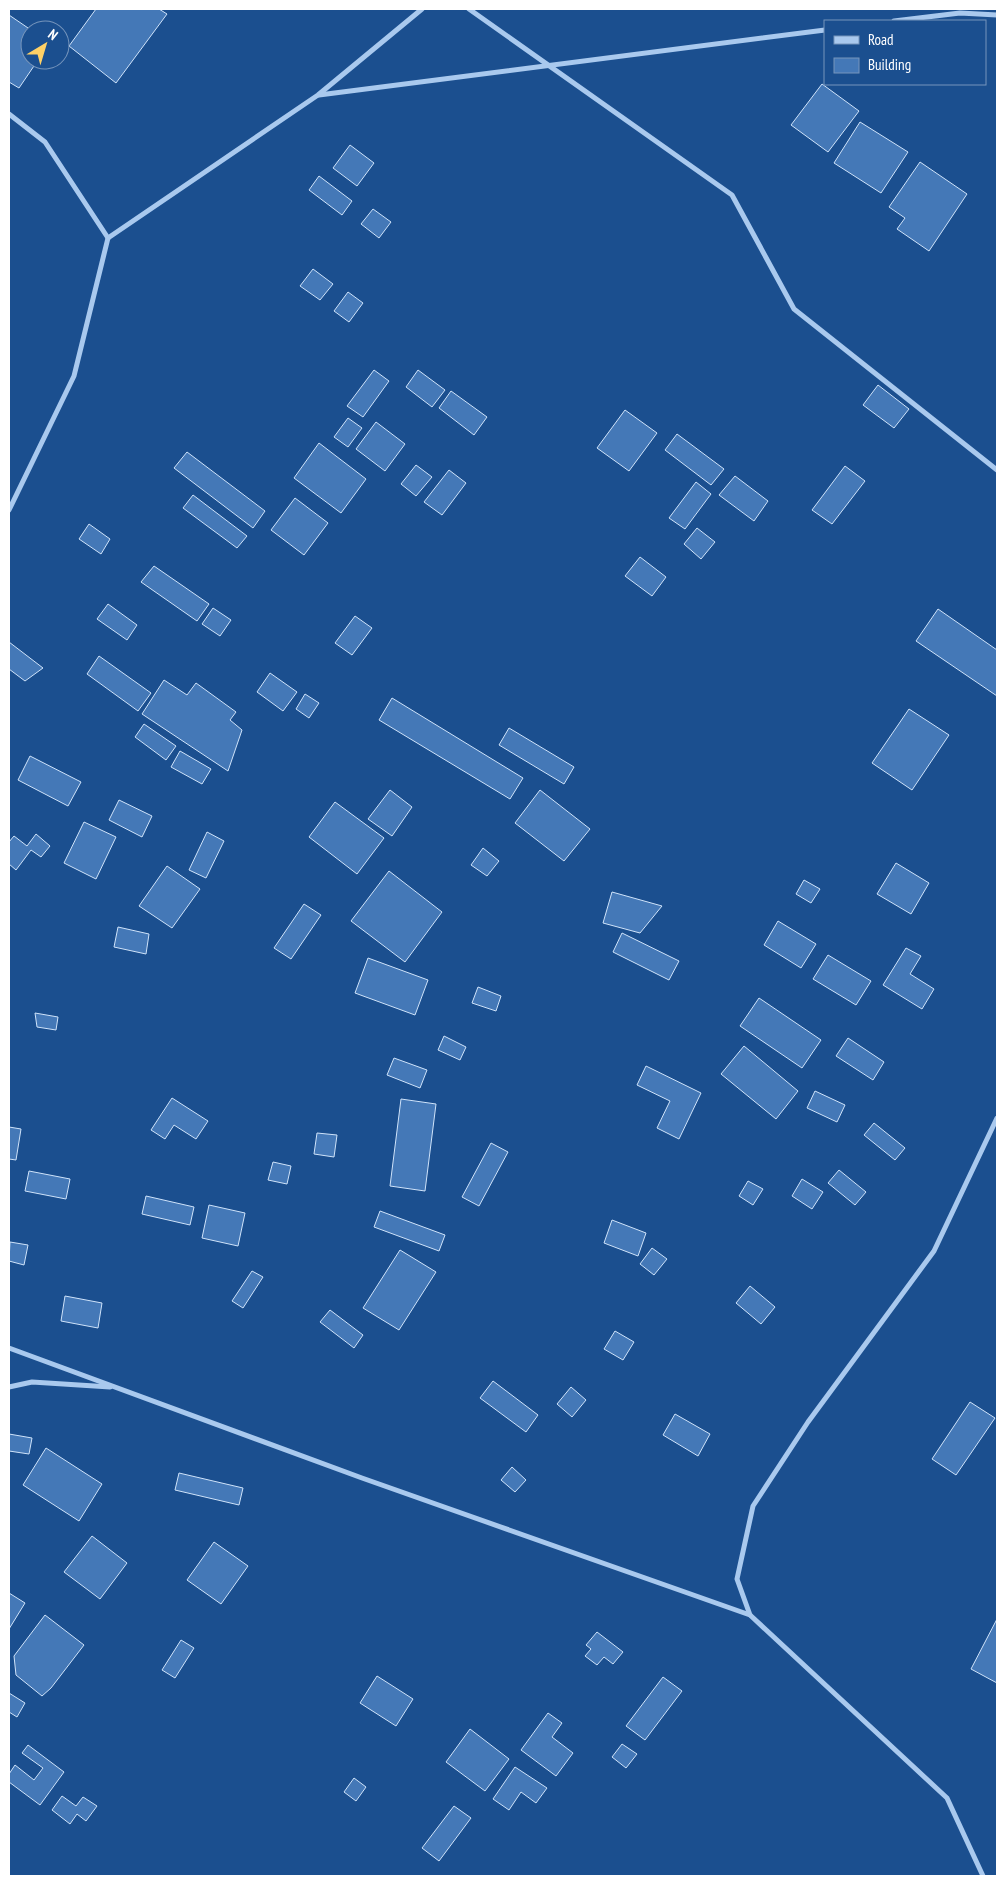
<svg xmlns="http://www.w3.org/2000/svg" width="1006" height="1885" font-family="'PT Sans Narrow',sans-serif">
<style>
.building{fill:#4478b7;stroke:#cfe3fa}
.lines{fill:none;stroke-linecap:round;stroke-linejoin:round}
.minor{stroke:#a9c9ee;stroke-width:5}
</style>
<rect width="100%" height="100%" fill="#1b4f8f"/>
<g class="building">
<path d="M 96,9 L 159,9 L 167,14 L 116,83 L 69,46 Z"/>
<path d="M 9,15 L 31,30 L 30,60 L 38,60 L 19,88 L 9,82 Z"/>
<path d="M 822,84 L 859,111 L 828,152 L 791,125 Z"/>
<path d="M 860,122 L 908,152 L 881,193 L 834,163 Z"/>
<path d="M 350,145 L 374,163 L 357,186 L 333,168 Z"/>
<path d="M 920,162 L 967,194 L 929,251 L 897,229 L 905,218 L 889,207 Z"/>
<path d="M 319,176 L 352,201 L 342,215 L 309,190 Z"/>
<path d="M 373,209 L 391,222 L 379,238 L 361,224 Z"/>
<path d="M 313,269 L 333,284 L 320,300 L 300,286 Z"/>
<path d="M 348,292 L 363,303 L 349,322 L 334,311 Z"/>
<path d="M 374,370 L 389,381 L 363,417 L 347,406 Z"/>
<path d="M 418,370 L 445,390 L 432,407 L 406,387 Z"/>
<path d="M 878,385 L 909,409 L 894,428 L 863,405 Z"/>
<path d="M 451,391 L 487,417 L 474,435 L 439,408 Z"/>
<path d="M 625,410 L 657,433 L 629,471 L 597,448 Z"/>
<path d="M 348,418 L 362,428 L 348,447 L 334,437 Z"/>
<path d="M 376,422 L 405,444 L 385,471 L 356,449 Z"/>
<path d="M 677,434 L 724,469 L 711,485 L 665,450 Z"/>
<path d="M 319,443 L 366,479 L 341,513 L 294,478 Z"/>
<path d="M 187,452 L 265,511 L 253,528 L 174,468 Z"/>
<path d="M 416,465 L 432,477 L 416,496 L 401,484 Z"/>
<path d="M 845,466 L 865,481 L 832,524 L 812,510 Z"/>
<path d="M 449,470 L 466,483 L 442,515 L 424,502 Z"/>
<path d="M 735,476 L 768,501 L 754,521 L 719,495 Z"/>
<path d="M 696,482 L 711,494 L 685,529 L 669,518 Z"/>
<path d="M 193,495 L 247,536 L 237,548 L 183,508 Z"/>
<path d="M 295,498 L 328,523 L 304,555 L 271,530 Z"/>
<path d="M 89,524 L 110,539 L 101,554 L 79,539 Z"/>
<path d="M 697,528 L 715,542 L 701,559 L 684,544 Z"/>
<path d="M 640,557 L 666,577 L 652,596 L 625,576 Z"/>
<path d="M 154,566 L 209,604 L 197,621 L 141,582 Z"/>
<path d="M 108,604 L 137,625 L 127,640 L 97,619 Z"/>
<path d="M 213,608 L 231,620 L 220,636 L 202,624 Z"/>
<path d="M 938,609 L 997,650 L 997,696 L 916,641 Z"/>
<path d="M 355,616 L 372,628 L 352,655 L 335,643 Z"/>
<path d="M 9,642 L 43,668 L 25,681 L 9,669 Z"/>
<path d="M 99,656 L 151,693 L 138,711 L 87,674 Z"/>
<path d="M 270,673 L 297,692 L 283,711 L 257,692 Z"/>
<path d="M 164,680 L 187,695 L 196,683 L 236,712 L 230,720 L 242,730 L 228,771 L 142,714 Z"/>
<path d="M 305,694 L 319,703 L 309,718 L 296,709 Z"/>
<path d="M 392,698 L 523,778 L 510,799 L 379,720 Z"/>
<path d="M 909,709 L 949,735 L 912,790 L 872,763 Z"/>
<path d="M 144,724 L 176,746 L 166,760 L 135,737 Z"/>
<path d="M 509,728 L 574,767 L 564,784 L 499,745 Z"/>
<path d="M 180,751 L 211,769 L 202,784 L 171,767 Z"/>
<path d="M 30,756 L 81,782 L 68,806 L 18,780 Z"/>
<path d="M 390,790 L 412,807 L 392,836 L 368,819 Z"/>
<path d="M 540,790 L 590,829 L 564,861 L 515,823 Z"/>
<path d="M 119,800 L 152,816 L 142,837 L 109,820 Z"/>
<path d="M 335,802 L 384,838 L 357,874 L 309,837 Z"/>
<path d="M 84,822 L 116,837 L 96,879 L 64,863 Z"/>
<path d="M 207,832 L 224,841 L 206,878 L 189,870 Z"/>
<path d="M 36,834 L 50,846 L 41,857 L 31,850 L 16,870 L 9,864 L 9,842 L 14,836 L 27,846 Z"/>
<path d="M 483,848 L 499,861 L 487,876 L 471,865 Z"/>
<path d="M 896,863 L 929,883 L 911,914 L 877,894 Z"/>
<path d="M 167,866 L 200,889 L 172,928 L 139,906 Z"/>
<path d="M 389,871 L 442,912 L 405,962 L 351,921 Z"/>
<path d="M 804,880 L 820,889 L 811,903 L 796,894 Z"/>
<path d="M 612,892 L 662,906 L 640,933 L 603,923 Z"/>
<path d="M 304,904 L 321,915 L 291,959 L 274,948 Z"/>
<path d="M 778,921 L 816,944 L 801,968 L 764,945 Z"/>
<path d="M 118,927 L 149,934 L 146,954 L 114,947 Z"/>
<path d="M 622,933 L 679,961 L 669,980 L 613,952 Z"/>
<path d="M 906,948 L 921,956 L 910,974 L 934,989 L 922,1009 L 883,985 Z"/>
<path d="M 828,955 L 871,981 L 856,1005 L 813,979 Z"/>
<path d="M 368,958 L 428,980 L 415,1015 L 355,993 Z"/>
<path d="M 478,987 L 501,996 L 496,1011 L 472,1003 Z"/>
<path d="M 759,998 L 821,1040 L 802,1068 L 740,1026 Z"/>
<path d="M 35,1013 L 58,1017 L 56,1030 L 37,1027 Z"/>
<path d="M 444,1036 L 466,1047 L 460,1060 L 438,1050 Z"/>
<path d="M 848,1038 L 884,1062 L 873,1080 L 836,1056 Z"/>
<path d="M 744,1046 L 798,1091 L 776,1119 L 721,1074 Z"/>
<path d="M 394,1058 L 427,1070 L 420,1088 L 387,1075 Z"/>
<path d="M 646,1066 L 701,1093 L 679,1139 L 657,1128 L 670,1101 L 637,1085 Z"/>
<path d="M 815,1091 L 845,1105 L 837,1122 L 807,1108 Z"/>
<path d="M 172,1098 L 208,1121 L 196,1139 L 174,1125 L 165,1139 L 151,1130 Z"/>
<path d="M 401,1099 L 436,1104 L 425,1191 L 390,1186 Z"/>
<path d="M 874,1123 L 905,1148 L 895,1160 L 864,1135 Z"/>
<path d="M 9,1127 L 21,1129 L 16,1160 L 9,1159 Z"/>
<path d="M 317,1133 L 337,1135 L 334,1157 L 314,1154 Z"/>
<path d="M 491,1143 L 508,1152 L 479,1206 L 462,1197 Z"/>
<path d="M 273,1162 L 291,1166 L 287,1184 L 268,1180 Z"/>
<path d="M 839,1170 L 866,1192 L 855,1205 L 828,1183 Z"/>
<path d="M 29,1171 L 70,1179 L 66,1199 L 25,1191 Z"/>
<path d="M 802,1179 L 823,1192 L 812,1209 L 792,1196 Z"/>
<path d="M 748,1181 L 763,1189 L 753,1205 L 739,1196 Z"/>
<path d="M 146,1196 L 194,1207 L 190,1225 L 142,1214 Z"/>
<path d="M 209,1205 L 245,1213 L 238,1246 L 202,1238 Z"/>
<path d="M 380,1211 L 445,1235 L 439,1251 L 374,1227 Z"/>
<path d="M 612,1220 L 646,1233 L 638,1256 L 604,1243 Z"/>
<path d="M 10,1242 L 28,1245 L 24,1265 L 9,1261 Z"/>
<path d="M 652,1248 L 667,1259 L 654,1275 L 640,1264 Z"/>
<path d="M 400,1250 L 436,1272 L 399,1330 L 363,1308 Z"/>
<path d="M 252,1271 L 263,1277 L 243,1308 L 232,1301 Z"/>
<path d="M 750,1286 L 775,1307 L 761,1324 L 736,1303 Z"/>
<path d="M 65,1296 L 102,1303 L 98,1328 L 61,1321 Z"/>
<path d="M 330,1310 L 363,1335 L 354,1348 L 320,1322 Z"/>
<path d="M 615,1331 L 634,1342 L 623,1360 L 604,1349 Z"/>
<path d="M 493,1381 L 538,1415 L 526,1432 L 480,1398 Z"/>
<path d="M 571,1387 L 586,1400 L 572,1417 L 557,1404 Z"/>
<path d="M 970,1402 L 995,1418 L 956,1475 L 932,1459 Z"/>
<path d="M 675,1414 L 710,1434 L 698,1456 L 663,1435 Z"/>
<path d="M 9,1434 L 32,1438 L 29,1454 L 9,1451 Z"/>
<path d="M 46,1448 L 102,1484 L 79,1521 L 23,1485 Z"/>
<path d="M 512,1467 L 526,1480 L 515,1492 L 501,1480 Z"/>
<path d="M 179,1473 L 243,1488 L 239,1505 L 175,1490 Z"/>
<path d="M 92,1536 L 127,1563 L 100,1599 L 64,1572 Z"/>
<path d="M 214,1542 L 248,1566 L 221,1604 L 187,1580 Z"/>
<path d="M 9,1593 L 25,1603 L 9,1629 Z"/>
<path d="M 45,1615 L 84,1645 L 51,1688 L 42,1696 L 16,1675 L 14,1656 Z"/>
<path d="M 997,1619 L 997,1683 L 971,1669 Z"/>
<path d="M 597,1632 L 623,1652 L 613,1664 L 604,1657 L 597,1665 L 585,1656 L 591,1649 L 586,1645 Z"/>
<path d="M 181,1640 L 194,1648 L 175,1678 L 162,1670 Z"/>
<path d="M 377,1676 L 413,1699 L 396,1726 L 360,1703 Z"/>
<path d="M 663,1677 L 682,1691 L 645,1740 L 626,1726 Z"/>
<path d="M 9,1693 L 25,1703 L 17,1717 L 9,1712 Z"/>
<path d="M 548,1713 L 562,1723 L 552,1737 L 573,1753 L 556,1776 L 521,1750 Z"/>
<path d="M 470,1729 L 509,1759 L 485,1791 L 446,1762 Z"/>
<path d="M 622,1744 L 637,1754 L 626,1768 L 612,1757 Z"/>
<path d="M 28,1745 L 64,1772 L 40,1805 L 9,1782 L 9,1774 L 15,1765 L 34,1780 L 43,1768 L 22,1753 Z"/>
<path d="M 515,1767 L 547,1788 L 536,1803 L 521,1792 L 509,1810 L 493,1799 Z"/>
<path d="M 354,1778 L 366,1787 L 356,1801 L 344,1792 Z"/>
<path d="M 62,1796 L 76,1806 L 83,1797 L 97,1806 L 86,1821 L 77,1814 L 70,1824 L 52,1810 Z"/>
<path d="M 454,1806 L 471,1818 L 439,1861 L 422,1848 Z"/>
</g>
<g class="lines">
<g class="minor">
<path d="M 469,9 L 732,195 L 794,309 L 997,470"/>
<path d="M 894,21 L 960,13 L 997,15"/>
<path d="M 319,95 L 825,30"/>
<path d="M 9,114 L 45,142 L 108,238"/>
<path d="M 9,510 L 74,376 L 108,238 L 318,95 L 422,9"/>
<path d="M 9,1348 L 362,1478 L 750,1615 L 947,1798 L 983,1876"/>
<path d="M 9,1387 L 32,1382 L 110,1387"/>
<path d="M 750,1615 L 737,1579 L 753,1506 L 808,1422 L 934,1251 L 997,1118"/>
</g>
</g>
<rect width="1006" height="1885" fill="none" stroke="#ffffff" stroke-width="20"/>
<rect x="824" y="20" width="162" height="65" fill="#1b4f8f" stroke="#7695bc"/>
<rect x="834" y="36" width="25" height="8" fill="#a9c9ee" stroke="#7695bc"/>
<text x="868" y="45" font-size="15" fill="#ffffff">Road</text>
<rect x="834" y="58" width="25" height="15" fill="#4478b7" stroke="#7695bc"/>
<text x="868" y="70" font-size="15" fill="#ffffff">Building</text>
<g transform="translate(45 45) rotate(38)"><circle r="24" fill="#1b4f8f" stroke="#7695bc"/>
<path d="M0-4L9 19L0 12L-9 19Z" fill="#ffd166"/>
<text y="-8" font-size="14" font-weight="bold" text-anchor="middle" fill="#ffffff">N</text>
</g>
</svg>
